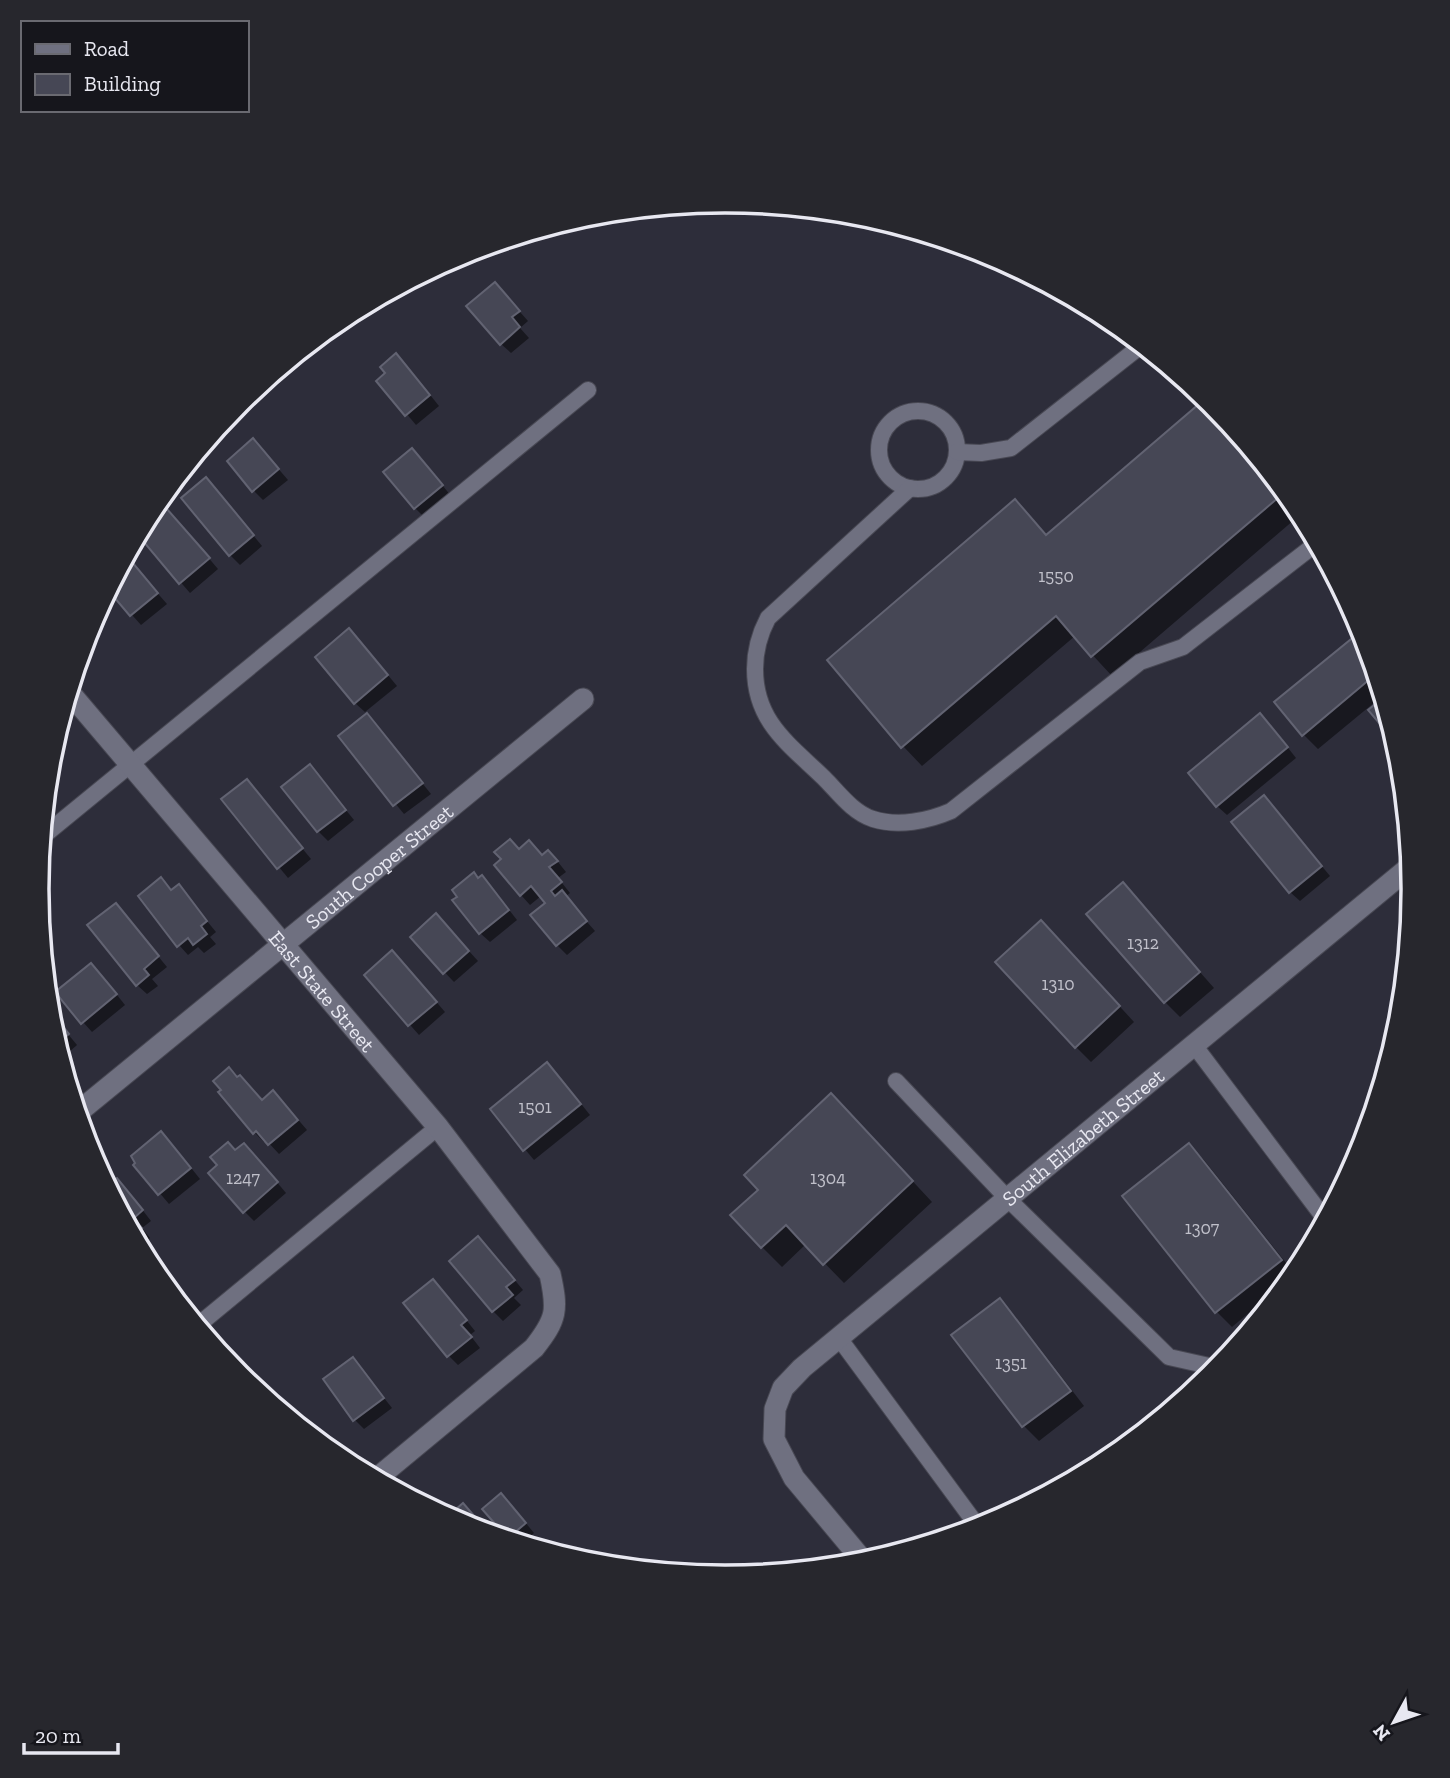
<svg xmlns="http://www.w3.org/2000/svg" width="1450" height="1778" font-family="'Zilla Slab',serif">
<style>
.shadow{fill:#0007}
.building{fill:#464755;stroke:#626372;stroke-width:2}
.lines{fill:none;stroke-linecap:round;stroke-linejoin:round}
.lane-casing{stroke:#484853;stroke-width:18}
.street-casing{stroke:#484853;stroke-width:23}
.lane{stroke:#6f7080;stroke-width:16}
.street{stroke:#6f7080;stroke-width:21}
.labels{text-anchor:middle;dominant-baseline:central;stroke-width:7;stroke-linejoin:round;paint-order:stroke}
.number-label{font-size:18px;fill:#c0c0ca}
.street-label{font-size:21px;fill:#e8e8f1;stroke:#16161c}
.rim{fill:none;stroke:#e8e8f1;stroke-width:3.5}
</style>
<rect width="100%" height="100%" fill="#2d2d3a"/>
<g class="shadow">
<path d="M 504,294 L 528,321 L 520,328 L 529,338 L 511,353 L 501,344 Z"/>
<path d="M 406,365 L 439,406 L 416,425 L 379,381 Z"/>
<path d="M 1208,399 L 1301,514 L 1112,676 L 1075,636 L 922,766 L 903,746 L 1015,501 L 1047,536 Z"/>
<path d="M 263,451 L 288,480 L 263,500 L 254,491 Z"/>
<path d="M 422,460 L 451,496 L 425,518 L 415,508 Z"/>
<path d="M 215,489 L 262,546 L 240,565 L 230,555 Z"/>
<path d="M 154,510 L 161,517 L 177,521 L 218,569 L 190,593 L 138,533 L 144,528 L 142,526 L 148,516 Z"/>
<path d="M 126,557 L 167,604 L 141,625 L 109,589 Z"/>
<path d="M 1361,633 L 1364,636 L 1395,738 L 1371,710 L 1383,700 L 1381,697 L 1318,749 L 1303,734 Z"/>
<path d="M 359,640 L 397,686 L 365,712 L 355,703 Z"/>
<path d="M 367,715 L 431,794 L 404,814 L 340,736 Z"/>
<path d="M 1270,725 L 1296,758 L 1227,815 L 1217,806 Z"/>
<path d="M 310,766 L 354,820 L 328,841 L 318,831 Z"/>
<path d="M 247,781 L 311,859 L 288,878 L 224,800 Z"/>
<path d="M 1273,807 L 1330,876 L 1300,901 L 1290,892 Z"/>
<path d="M 519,851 L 542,857 L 548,852 L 558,862 L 566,872 L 558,878 L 570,893 L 565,897 L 595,931 L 567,955 L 557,945 L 547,903 L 541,896 L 530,905 L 521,895 Z"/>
<path d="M 479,880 L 491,887 L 517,920 L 490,942 L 480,933 Z"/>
<path d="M 1123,885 L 1214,988 L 1180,1017 L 1165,1002 Z"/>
<path d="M 179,887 L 216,932 L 210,937 L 216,944 L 204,953 L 198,947 L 188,955 L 179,945 L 172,892 Z"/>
<path d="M 116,905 L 167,967 L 152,979 L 158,986 L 147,994 L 137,985 Z"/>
<path d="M 446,926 L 478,961 L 454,982 L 412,938 Z"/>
<path d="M 1056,937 L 1134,1022 L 1091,1062 L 1076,1047 Z"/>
<path d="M 402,962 L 445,1012 L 419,1035 L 366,975 Z"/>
<path d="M 101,975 L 125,1005 L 92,1032 L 83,1022 Z"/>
<path d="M 49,1011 L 77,1045 L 61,1059 L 50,1023 Z"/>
<path d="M 557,1074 L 590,1115 L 534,1160 L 492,1110 Z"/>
<path d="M 262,1102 L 283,1102 L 307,1130 L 279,1154 L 266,1140 L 264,1142 L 254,1132 Z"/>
<path d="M 851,1115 L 932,1202 L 844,1283 L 806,1244 L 782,1267 L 762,1247 Z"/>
<path d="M 171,1143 L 200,1179 L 169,1204 L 136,1165 Z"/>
<path d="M 1189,1145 L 1204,1160 L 1295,1274 L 1232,1327 L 1217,1312 L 1125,1196 Z"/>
<path d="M 236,1152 L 254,1155 L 286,1193 L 254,1221 L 244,1211 Z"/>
<path d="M 100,1172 L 127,1190 L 151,1221 L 142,1228 L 150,1238 L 140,1247 Z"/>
<path d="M 488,1248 L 523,1290 L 514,1298 L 521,1305 L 503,1321 L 493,1311 Z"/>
<path d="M 443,1291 L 475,1331 L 470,1335 L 480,1348 L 458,1365 L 449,1356 Z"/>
<path d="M 999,1300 L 1014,1315 L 1084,1406 L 1039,1441 L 1024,1426 L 954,1335 Z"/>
<path d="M 353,1359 L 392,1408 L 364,1429 L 355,1420 Z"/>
<path d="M 511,1505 L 534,1533 L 523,1543 L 489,1533 L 498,1525 Z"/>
</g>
<g class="building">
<path d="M 495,282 L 520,311 L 512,317 L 520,327 L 500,345 L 466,306 Z"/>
<path d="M 396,353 L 430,395 L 405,416 L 376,381 L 385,373 L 380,367 Z"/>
<path d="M 1206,398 L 1285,492 L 1091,657 L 1056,616 L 901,748 L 827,660 L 1015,499 L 1046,535 Z"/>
<path d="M 253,438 L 279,469 L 252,492 L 227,461 Z"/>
<path d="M 412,448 L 443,485 L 414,509 L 383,472 Z"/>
<path d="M 206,477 L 254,535 L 229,556 L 181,498 Z"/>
<path d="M 154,508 L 160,515 L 167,509 L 210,558 L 179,584 L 138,535 Z"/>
<path d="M 127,556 L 158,593 L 130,616 L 108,590 Z"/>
<path d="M 349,628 L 388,675 L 354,704 L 315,657 Z"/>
<path d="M 1361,631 L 1376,674 L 1302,736 L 1274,702 Z"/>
<path d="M 1383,698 L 1396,743 L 1368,710 Z"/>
<path d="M 367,713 L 423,783 L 393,806 L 338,736 Z"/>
<path d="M 1260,713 L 1288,747 L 1216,807 L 1188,773 Z"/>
<path d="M 310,764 L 346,810 L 317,832 L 281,787 Z"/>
<path d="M 247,779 L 303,848 L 277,869 L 221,799 Z"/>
<path d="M 1264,795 L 1322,866 L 1289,893 L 1231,822 Z"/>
<path d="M 510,839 L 519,849 L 529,840 L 542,855 L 548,850 L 558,861 L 549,867 L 562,882 L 551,891 L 555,896 L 562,890 L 587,921 L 556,946 L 530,915 L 545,903 L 531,886 L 520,896 L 494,865 L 501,859 L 494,852 Z"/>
<path d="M 474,872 L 478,878 L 482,875 L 509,910 L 479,934 L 452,900 L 457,897 L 452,890 Z"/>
<path d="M 161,877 L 171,890 L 179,884 L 207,921 L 201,926 L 207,934 L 193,945 L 188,938 L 177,947 L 138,896 Z"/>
<path d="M 1123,882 L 1200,972 L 1164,1003 L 1086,914 Z"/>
<path d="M 116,903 L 159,956 L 144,969 L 149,975 L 136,986 L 87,925 Z"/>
<path d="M 436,913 L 469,951 L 443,974 L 410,937 Z"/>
<path d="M 1041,920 L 1120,1006 L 1075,1048 L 995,962 Z"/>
<path d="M 392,950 L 437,1002 L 408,1026 L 364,975 Z"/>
<path d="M 91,963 L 117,994 L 81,1024 L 55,992 Z"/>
<path d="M 49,1010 L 69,1034 L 56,1045 L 50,1023 Z"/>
<path d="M 547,1062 L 581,1104 L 523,1151 L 490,1109 Z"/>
<path d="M 229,1067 L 237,1077 L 240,1075 L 262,1100 L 273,1090 L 298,1120 L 268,1145 L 256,1131 L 253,1134 L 218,1092 L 221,1090 L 213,1081 Z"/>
<path d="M 831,1093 L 913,1181 L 823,1265 L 786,1225 L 761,1248 L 730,1215 L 758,1190 L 744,1175 Z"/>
<path d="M 161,1131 L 191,1168 L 158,1195 L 133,1165 L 135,1163 L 131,1156 Z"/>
<path d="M 228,1142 L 235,1150 L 244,1143 L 278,1182 L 243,1213 L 208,1173 L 217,1165 L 210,1157 Z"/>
<path d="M 1189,1143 L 1282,1260 L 1215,1313 L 1122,1196 Z"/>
<path d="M 99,1169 L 104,1175 L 107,1172 L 114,1180 L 117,1178 L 143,1210 L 134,1218 L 142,1228 L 133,1235 Z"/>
<path d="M 478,1236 L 515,1280 L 506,1287 L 513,1295 L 492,1312 L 449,1261 Z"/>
<path d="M 433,1279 L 467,1320 L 461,1325 L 472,1337 L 447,1357 L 403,1303 Z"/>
<path d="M 1000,1298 L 1071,1391 L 1022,1427 L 951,1335 Z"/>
<path d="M 353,1357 L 384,1398 L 353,1421 L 323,1379 Z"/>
<path d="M 501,1493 L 526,1523 L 507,1539 L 461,1525 L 447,1517 L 463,1503 L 488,1532 L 496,1525 L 482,1509 Z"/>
</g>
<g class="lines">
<g class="lane-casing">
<g id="lane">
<circle cx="918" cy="450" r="39"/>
<path d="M 957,452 L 981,453 L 1011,448 L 1142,345"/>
<path d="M 910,488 L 768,618 C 759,635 755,650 755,669 C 755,722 789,744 824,778 C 838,792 853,813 873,819 C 898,827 928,821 951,811 L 1140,662 L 1183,647 L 1317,543"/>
<path d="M 42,837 L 588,390"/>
<path d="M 1194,1045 L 1325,1219"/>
<path d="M 896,1081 L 1008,1199 L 1169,1357 L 1218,1368"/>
<path d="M 197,1326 L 438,1127"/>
<path d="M 839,1338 L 979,1528"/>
</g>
</g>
<g class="street-casing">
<g id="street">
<path id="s1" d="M 69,692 L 438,1127 L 550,1274 C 558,1310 557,1319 534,1348 L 376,1479"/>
<path id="s2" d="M 77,1113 L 583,699"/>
<path id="s3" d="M 864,1562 L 794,1478 L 774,1439 L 775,1409 L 783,1388 L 802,1368 L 1411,866"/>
</g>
</g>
<use href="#lane" class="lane"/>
<use href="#street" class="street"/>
</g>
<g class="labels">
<g class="number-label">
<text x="1056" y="576">1550</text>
<text x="1143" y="943">1312</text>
<text x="1058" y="984">1310</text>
<text x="535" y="1107">1501</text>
<text x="243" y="1178">1247</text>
<text x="828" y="1178">1304</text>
<text x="1202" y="1228">1307</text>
<text x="1011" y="1363">1351</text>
</g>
<g class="street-label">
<text stroke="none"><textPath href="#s2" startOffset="390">South Cooper Street</textPath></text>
<text stroke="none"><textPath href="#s1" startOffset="392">East State Street</textPath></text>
<text stroke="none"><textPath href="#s3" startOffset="597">South Elizabeth Street</textPath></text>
</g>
</g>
<path d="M0 0H1450V1778H0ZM49 889a676 676 0 1 1 1352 0a676 676 0 1 1-1352 0Z" fill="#27272d" fill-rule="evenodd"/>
<path class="rim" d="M49 889a676 676 0 1 1 1352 0a676 676 0 1 1-1352 0Z"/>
<rect x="21" y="21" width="228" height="91" fill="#16161c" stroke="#6a6a71" stroke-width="2"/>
<rect x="35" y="44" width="35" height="10" fill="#6f7080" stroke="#6a6a71" stroke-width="2"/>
<text x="84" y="56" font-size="21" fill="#e8e8f1">Road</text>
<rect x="35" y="74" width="35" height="21" fill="#464755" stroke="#6a6a71" stroke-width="2"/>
<text x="84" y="91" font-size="21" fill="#e8e8f1">Building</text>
<g transform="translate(1394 1722) rotate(230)" stroke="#16161c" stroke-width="5" paint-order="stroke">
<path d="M0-5L12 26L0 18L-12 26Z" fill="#e8e8f1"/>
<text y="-10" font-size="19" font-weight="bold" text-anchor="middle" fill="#e8e8f1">N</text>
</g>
<path d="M24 1743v10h94v-10" fill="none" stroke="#e8e8f1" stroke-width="3.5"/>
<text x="35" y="1743" font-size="21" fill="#e8e8f1" stroke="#16161c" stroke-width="5" paint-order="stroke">20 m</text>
</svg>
